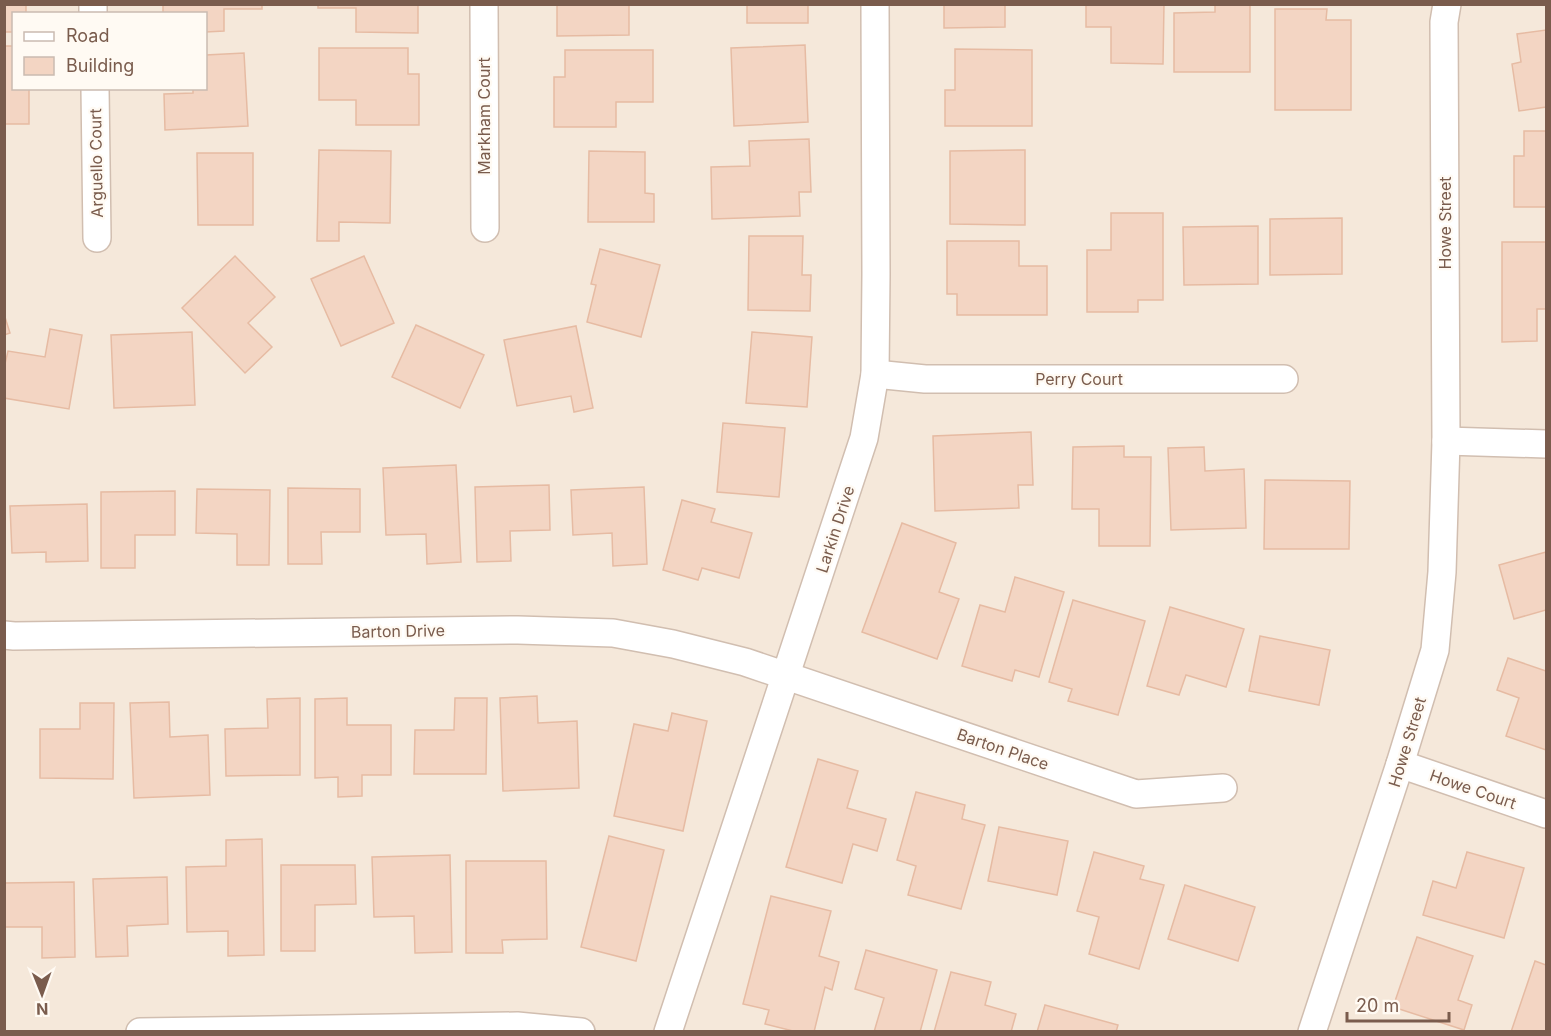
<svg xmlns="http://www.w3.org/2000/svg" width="1551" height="1036" font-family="Inter,sans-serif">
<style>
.residential{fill:#f5e8da;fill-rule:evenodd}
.building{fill:#f3d5c3;stroke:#e6bba3;stroke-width:1.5}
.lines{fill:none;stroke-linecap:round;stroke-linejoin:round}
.minor-casing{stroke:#d1beb0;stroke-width:30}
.minor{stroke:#fff;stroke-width:27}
.labels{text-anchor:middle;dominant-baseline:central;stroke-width:4.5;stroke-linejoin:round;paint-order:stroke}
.street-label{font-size:16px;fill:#7a5c4d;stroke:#fffaf3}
</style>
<rect width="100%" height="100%" fill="#fdf6ec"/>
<path class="residential" d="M 5,5 L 1546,5 L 1546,1031 L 5,1031 ZM 14,14 L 206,14 L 206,88 L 14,88 Z"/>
<g class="building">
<path d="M 4,4 L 26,4 L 26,14 L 14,14 L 14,32 L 4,32 Z"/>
<path d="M 163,4 L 262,4 L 262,9 L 224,9 L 224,31 L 206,32 L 206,14 L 163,14 Z"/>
<path d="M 318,4 L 418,4 L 418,33 L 356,32 L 356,8 L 318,8 Z"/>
<path d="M 557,4 L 629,4 L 629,35 L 557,36 Z"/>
<rect x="747" y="4" width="61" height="19"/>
<path d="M 944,4 L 1005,4 L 1005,27 L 944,28 Z"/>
<path d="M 1086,4 L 1164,4 L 1163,64 L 1111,63 L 1111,27 L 1086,27 Z"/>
<path d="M 1215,4 L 1250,4 L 1250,72 L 1174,72 L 1174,13 L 1215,12 Z"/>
<path d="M 1275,9 L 1327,9 L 1326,20 L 1351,20 L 1351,110 L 1275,110 Z"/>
<path d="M 1546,30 L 1546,107 L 1519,111 L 1512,64 L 1521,62 L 1517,34 Z"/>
<path d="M 805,45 L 808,122 L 734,126 L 731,48 Z"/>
<path d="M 4,46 L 14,46 L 14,88 L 29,88 L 29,124 L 4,124 Z"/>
<path d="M 319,48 L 408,48 L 408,74 L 419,74 L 419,125 L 356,125 L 356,100 L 319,100 Z"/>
<path d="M 955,49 L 1032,50 L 1032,126 L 945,126 L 945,90 L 955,90 Z"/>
<path d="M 565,50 L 653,50 L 653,102 L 616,102 L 616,127 L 554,127 L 554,77 L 565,77 Z"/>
<path d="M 244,53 L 248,126 L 165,130 L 164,94 L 193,93 L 193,88 L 206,88 L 206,55 Z"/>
<path d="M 1524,131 L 1546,131 L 1546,207 L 1514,207 L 1514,156 L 1524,156 Z"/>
<path d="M 809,139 L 811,192 L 799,192 L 800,216 L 712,219 L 711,167 L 750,166 L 749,141 Z"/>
<path d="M 319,150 L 391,151 L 390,223 L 339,222 L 339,241 L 317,241 Z"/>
<path d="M 1025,150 L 1025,225 L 950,224 L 950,151 Z"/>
<path d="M 589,151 L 645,152 L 645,193 L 654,194 L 654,222 L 588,222 Z"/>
<path d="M 197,153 L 253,153 L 253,225 L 198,225 Z"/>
<path d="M 1111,213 L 1163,213 L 1163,300 L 1138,300 L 1138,312 L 1087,312 L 1087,250 L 1111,250 Z"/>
<path d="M 1342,218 L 1342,274 L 1270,275 L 1270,219 Z"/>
<path d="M 1258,226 L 1258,284 L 1184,285 L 1183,227 Z"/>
<path d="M 749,236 L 803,236 L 802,275 L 811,275 L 810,311 L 748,310 Z"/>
<path d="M 947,241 L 1019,241 L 1019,266 L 1047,266 L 1047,315 L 957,315 L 957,294 L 947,294 Z"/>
<path d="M 1502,242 L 1546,242 L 1546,309 L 1537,309 L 1537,341 L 1502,342 Z"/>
<path d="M 600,249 L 660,265 L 641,337 L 587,322 L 596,285 L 591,284 Z"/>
<path d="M 235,256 L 275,297 L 248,323 L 272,347 L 245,373 L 182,308 Z"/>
<path d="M 364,256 L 394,323 L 341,346 L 311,279 Z"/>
<path d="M 4,314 L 10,333 L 4,335 Z"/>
<path d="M 416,325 L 484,355 L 460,408 L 392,377 Z"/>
<path d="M 576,326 L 593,408 L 574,412 L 571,396 L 517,406 L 504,340 Z"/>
<path d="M 50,329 L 82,335 L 69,409 L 4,398 L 4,368 L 8,351 L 45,357 Z"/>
<path d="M 192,332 L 195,405 L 114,408 L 111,335 Z"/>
<path d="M 752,332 L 812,337 L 807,407 L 746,403 Z"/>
<path d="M 723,423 L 785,428 L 779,497 L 717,492 Z"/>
<path d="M 1031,432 L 1033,485 L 1018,485 L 1019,508 L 935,511 L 933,436 Z"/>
<path d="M 1124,446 L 1124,457 L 1151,457 L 1150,546 L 1099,546 L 1099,509 L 1072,509 L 1073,447 Z"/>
<path d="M 1204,447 L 1205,471 L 1244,469 L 1246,528 L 1171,530 L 1168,448 Z"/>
<path d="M 456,465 L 461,562 L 427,564 L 426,534 L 386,535 L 383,468 Z"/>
<path d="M 1265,480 L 1350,481 L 1349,549 L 1264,549 Z"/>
<path d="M 549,485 L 550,530 L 510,531 L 511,561 L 477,562 L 475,487 Z"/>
<path d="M 644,487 L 647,564 L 613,566 L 612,533 L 573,535 L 571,490 Z"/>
<path d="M 288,488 L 360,489 L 360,532 L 321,532 L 322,564 L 288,564 Z"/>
<path d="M 197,489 L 270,490 L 269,565 L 237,565 L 237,534 L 196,533 Z"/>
<path d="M 175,491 L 175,535 L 135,535 L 135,568 L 101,568 L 101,492 Z"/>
<path d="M 682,500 L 715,509 L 711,522 L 752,533 L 739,578 L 702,568 L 698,580 L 663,570 Z"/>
<path d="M 87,504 L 88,561 L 46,562 L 46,552 L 12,553 L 10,506 Z"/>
<path d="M 902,523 L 956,543 L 939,592 L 959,599 L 937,659 L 862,632 Z"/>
<path d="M 1546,552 L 1546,610 L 1514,619 L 1499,565 Z"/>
<path d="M 1015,577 L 1064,592 L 1039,677 L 1015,670 L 1012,681 L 962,666 L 980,605 L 1005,612 Z"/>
<path d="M 1073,600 L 1145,621 L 1118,715 L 1068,701 L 1072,689 L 1049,682 Z"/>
<path d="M 1170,607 L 1244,629 L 1226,687 L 1186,675 L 1179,695 L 1147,686 Z"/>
<path d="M 1260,636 L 1330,650 L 1319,705 L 1249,691 Z"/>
<path d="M 1508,658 L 1546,671 L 1546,750 L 1506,736 L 1519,698 L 1497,690 Z"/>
<path d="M 537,696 L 538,723 L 577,721 L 579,788 L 503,791 L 500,698 Z"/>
<path d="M 300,698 L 300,775 L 226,776 L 225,729 L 268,728 L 267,699 Z"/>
<path d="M 347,698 L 347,725 L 391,725 L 391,775 L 362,775 L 362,796 L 338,797 L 338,777 L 315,778 L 315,699 Z"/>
<path d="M 455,698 L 487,698 L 486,774 L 414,774 L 415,730 L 454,730 Z"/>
<path d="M 169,702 L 170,737 L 208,735 L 210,795 L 134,798 L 130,703 Z"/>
<path d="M 80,703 L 114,703 L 113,779 L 40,778 L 40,729 L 80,729 Z"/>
<path d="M 672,713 L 707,721 L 683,831 L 614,816 L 634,724 L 668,731 Z"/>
<path d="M 818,759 L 858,771 L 847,808 L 886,819 L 877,851 L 853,844 L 842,883 L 786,867 Z"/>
<path d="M 916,792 L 965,805 L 962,819 L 985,825 L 961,909 L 908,895 L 916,866 L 897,860 Z"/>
<path d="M 999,827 L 1068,841 L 1057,895 L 988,881 Z"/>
<path d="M 609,836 L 664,850 L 636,961 L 581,947 Z"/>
<path d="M 262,839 L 264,955 L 228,956 L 228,931 L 187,932 L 186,867 L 226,866 L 226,840 Z"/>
<path d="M 1094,852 L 1144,866 L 1140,879 L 1164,885 L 1139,969 L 1089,954 L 1099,917 L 1077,911 Z"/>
<path d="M 1467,852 L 1524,868 L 1504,938 L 1423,915 L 1433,881 L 1456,888 Z"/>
<path d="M 450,855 L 452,952 L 415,953 L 414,916 L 374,917 L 372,857 Z"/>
<path d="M 466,861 L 546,861 L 547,939 L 502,940 L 503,953 L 466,953 Z"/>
<path d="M 281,865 L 355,865 L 356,904 L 315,905 L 315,951 L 281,951 Z"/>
<path d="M 167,877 L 168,924 L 127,926 L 128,956 L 96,957 L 93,879 Z"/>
<path d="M 74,882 L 75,957 L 42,958 L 42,927 L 4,927 L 4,883 Z"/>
<path d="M 1185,885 L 1255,907 L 1238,961 L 1168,939 Z"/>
<path d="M 771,896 L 831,911 L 819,956 L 839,962 L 832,990 L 825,987 L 814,1032 L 797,1032 L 765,1024 L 769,1010 L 743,1004 Z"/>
<path d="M 1417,937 L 1473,956 L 1458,1000 L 1472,1005 L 1464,1030 L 1393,1007 Z"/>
<path d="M 866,950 L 937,970 L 920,1032 L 874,1032 L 884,998 L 855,989 Z"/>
<path d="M 1535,961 L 1546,965 L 1546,1032 L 1511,1032 Z"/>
<path d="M 951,972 L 991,982 L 985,1005 L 1016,1014 L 1011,1032 L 934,1032 Z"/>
<path d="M 1045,1005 L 1118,1025 L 1116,1032 L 1037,1032 Z"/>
</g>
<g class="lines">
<g class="minor-casing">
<g id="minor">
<path d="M 93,4 L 93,14"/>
<path d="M 484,4 L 485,228"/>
<path d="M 95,88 L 97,238"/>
<path d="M 875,374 L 925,379 L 1284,379"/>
<path d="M 1446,441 L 1546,444"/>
<path d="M 4,635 L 14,636 L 518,630 L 613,633 L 673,644 L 745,662 L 1136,794 L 1223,788"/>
<path d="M 1400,764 L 1546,814"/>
<path d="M 140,1032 L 517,1026 L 581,1032"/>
<path d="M 668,1032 L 864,438 L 875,374 L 876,275 L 875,4"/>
<path d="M 1312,1032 L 1400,764 L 1435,650 L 1442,572 L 1446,441 L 1444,22 L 1447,4"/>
</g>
</g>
<use href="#minor" class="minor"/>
</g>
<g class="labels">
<g class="street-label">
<text transform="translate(484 116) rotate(-90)">Markham Court</text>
<text transform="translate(96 163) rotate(-91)">Arguello Court</text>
<text transform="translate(1445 223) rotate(-90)">Howe Street</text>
<text x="1079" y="379">Perry Court</text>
<text transform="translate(835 529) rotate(-72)">Larkin Drive</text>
<text transform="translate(398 631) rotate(-1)">Barton Drive</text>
<text transform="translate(1407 742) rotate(-73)">Howe Street</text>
<text transform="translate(1003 749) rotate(19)">Barton Place</text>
<text transform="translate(1473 789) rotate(19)">Howe Court</text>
</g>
</g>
<rect width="1551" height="1036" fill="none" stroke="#7a5c4d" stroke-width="12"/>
<rect x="12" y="12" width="195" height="78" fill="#fffaf3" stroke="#cabbb1" stroke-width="1.5"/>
<rect x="24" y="32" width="30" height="9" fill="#ffffff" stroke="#cabbb1" stroke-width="1.5"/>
<text x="66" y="42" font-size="18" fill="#7a5c4d">Road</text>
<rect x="24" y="57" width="30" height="18" fill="#f3d5c3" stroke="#cabbb1" stroke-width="1.5"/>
<text x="66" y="72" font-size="18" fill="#7a5c4d">Building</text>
<g transform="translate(42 994) rotate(179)" stroke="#fffaf3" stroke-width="4.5" paint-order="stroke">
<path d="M0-4.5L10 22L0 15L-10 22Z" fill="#7a5c4d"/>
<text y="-9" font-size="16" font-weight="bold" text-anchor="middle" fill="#7a5c4d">N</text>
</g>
<path d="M1347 1012v9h102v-9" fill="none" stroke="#7a5c4d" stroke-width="3"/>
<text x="1356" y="1012" font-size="18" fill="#7a5c4d" stroke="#fffaf3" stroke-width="4.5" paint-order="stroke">20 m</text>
</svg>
